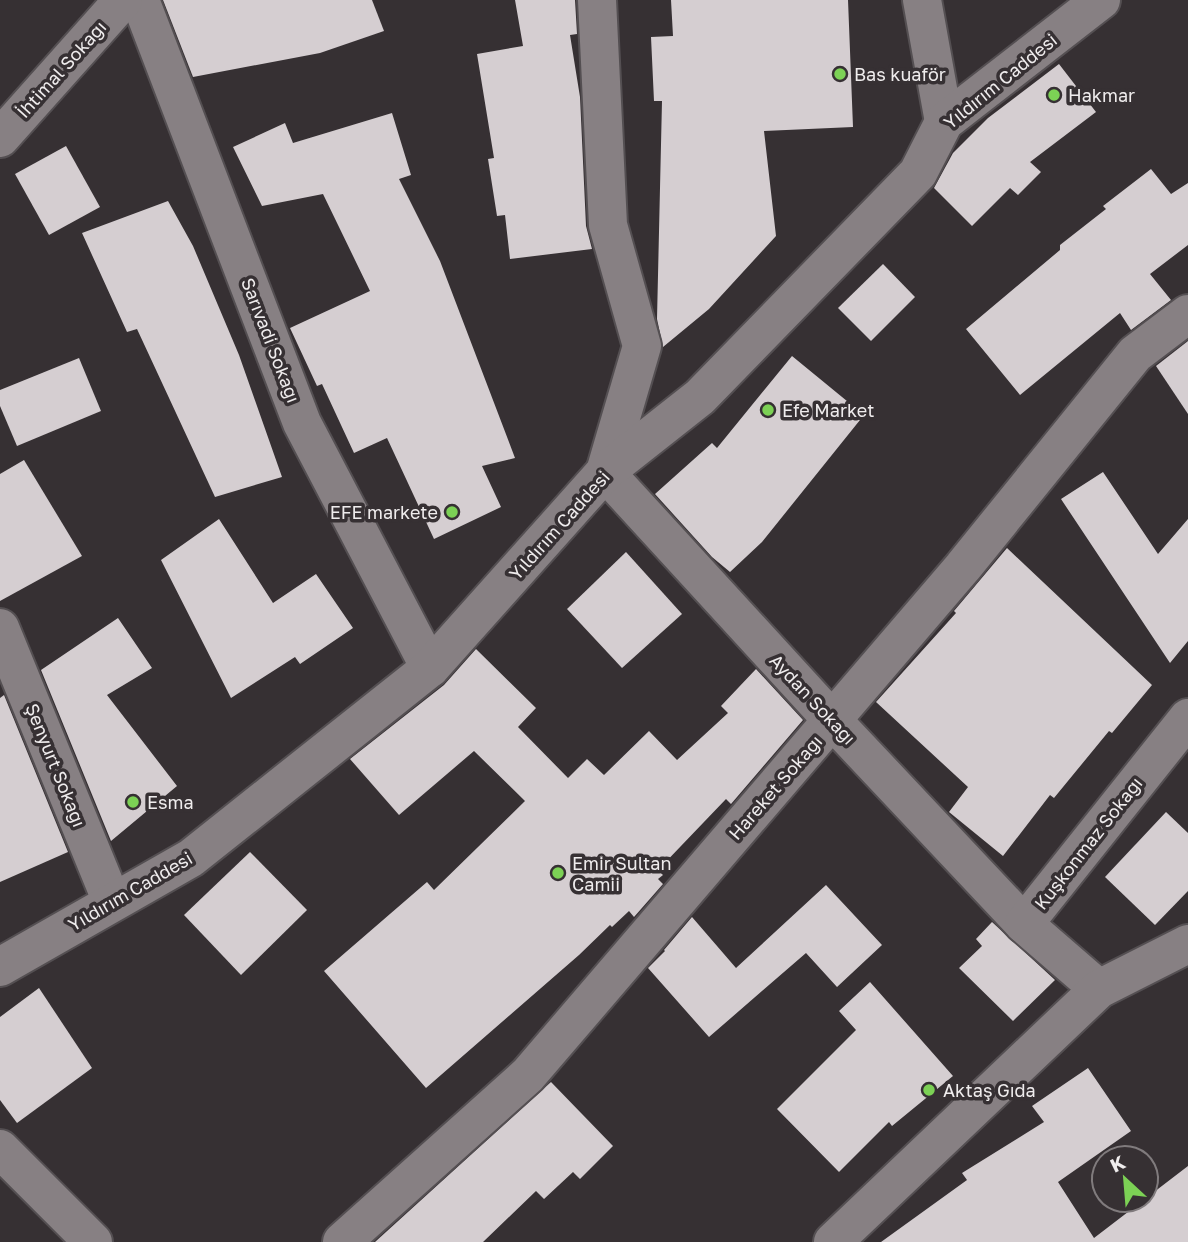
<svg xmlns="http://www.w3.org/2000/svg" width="1188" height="1242" font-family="'Golos Text',sans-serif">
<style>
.building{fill:#d5ced1}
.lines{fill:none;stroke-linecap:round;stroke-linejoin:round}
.minor-casing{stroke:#544f52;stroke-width:42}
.minor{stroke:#878083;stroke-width:38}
.poi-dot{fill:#7cd155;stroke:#363033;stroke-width:2.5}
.labels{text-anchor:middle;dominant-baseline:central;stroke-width:7;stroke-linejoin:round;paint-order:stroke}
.street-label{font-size:18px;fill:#efeced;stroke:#363033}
.poi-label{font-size:18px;fill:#efeced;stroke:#363033;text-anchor:start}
</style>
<rect width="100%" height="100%" fill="#363033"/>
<g class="building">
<path d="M 163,0 L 372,0 L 384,31 L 320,53 L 193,77 Z"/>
<path d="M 515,0 L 575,0 L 577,34 L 570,35 L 580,97 L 586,226 L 592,249 L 510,259 L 505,215 L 497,216 L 488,159 L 494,158 L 477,54 L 523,46 Z"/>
<path d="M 671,0 L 848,0 L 853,127 L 764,131 L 776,236 L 709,309 L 663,347 L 657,319 L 662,101 L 654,101 L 651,37 L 673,36 Z"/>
<path d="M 1059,64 L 1096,112 L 1030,162 L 1041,172 L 1018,195 L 1010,188 L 972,226 L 934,188 L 953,153 L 988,118 Z"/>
<path d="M 392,113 L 411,175 L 399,179 L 440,261 L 515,458 L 482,466 L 501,507 L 434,539 L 387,438 L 354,453 L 322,384 L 317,386 L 290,328 L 370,291 L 323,194 L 262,206 L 233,147 L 285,123 L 293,143 Z"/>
<path d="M 66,146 L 100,207 L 49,235 L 15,174 Z"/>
<path d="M 1151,169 L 1171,194 L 1188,183 L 1188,245 L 1150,274 L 1171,300 L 1131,330 L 1120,313 L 1020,395 L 966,329 L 1060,250 L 1060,245 L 1106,209 L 1103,206 Z"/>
<path d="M 168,201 L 193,246 L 239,355 L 282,477 L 215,497 L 137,329 L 127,332 L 82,233 Z"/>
<path d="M 883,264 L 915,297 L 871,341 L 838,308 Z"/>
<path d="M 1188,341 L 1188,414 L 1156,366 Z"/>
<path d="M 792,356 L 864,415 L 762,542 L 730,572 L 712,557 L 655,494 L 712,443 L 717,448 Z"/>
<path d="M 79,358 L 101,411 L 17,446 L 0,406 L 0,390 Z"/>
<path d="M 24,460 L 82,556 L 0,601 L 0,474 Z"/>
<path d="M 1103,472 L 1158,554 L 1188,519 L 1188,641 L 1170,663 L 1061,499 Z"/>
<path d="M 219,519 L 273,603 L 316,574 L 353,628 L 300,664 L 295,657 L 231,698 L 161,560 Z"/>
<path d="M 1007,548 L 1152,685 L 1112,733 L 1109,731 L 1054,798 L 1050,795 L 1003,856 L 949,812 L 968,787 L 876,702 L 956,613 L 954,611 Z"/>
<path d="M 626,552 L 682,614 L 622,668 L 567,609 Z"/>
<path d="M 118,618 L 152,668 L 107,695 L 177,786 L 111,841 L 41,670 Z"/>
<path d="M 476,649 L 536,708 L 518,727 L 568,778 L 587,759 L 604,775 L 649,731 L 677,760 L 728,713 L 721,706 L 756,669 L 803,720 L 731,804 L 726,799 L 658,870 L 663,875 L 658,879 L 663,884 L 634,917 L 629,911 L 612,927 L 610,925 L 579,955 L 426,1088 L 324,971 L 427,882 L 434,890 L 525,801 L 474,751 L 399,815 L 350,759 L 444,685 Z"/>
<path d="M 4,695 L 68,852 L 0,882 L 0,698 Z"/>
<path d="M 1166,812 L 1188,833 L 1188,891 L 1155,925 L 1105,877 Z"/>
<path d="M 250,852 L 307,910 L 241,975 L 184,915 Z"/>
<path d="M 826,885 L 882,945 L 837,987 L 806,953 L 709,1037 L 648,968 L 665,951 L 664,950 L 692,917 L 736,968 Z"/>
<path d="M 992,922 L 1055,980 L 1013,1021 L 959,968 L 982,946 L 976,939 Z"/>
<path d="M 870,982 L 953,1076 L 892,1126 L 889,1122 L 839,1172 L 777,1109 L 856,1030 L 839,1011 Z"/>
<path d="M 39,988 L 92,1068 L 17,1123 L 0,1100 L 0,1017 Z"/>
<path d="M 1088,1068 L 1131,1131 L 1058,1182 L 1094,1238 L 1188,1166 L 1188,1242 L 881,1242 L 967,1180 L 962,1173 L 1044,1122 L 1032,1106 Z"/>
<path d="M 551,1082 L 613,1146 L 580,1179 L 573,1172 L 544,1199 L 536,1191 L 483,1242 L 375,1242 Z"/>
</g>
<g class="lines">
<g class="minor-casing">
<g id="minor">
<path d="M 140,0 L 302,423 L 430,668"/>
<path d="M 597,0 L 608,225 L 642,346 L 605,472 L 833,721 L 1024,924"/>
<path d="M 922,0 L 944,122"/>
<path d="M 0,138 L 123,0"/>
<path d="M 0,628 L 112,902"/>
<path d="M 0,967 L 191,858 L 430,668 L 605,472 L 700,397 L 918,173 L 944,122 L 1101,0"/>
<path d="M 1099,989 L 1024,924 L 1188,718"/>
<path d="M 0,1149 L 93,1242"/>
<path d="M 342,1242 L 528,1075 L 963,567 L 1135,354 L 1188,314"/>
<path d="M 833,1242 L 1099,989 L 1188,944"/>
</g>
</g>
<use href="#minor" class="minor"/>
</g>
<g class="poi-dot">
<circle cx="840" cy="74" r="7"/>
<circle cx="1054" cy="95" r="7"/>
<circle cx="768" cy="410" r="7"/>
<circle cx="452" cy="512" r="7"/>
<circle cx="133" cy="802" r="7"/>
<circle cx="558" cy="873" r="7"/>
<circle cx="929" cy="1090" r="7"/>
</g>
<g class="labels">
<g class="street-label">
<text transform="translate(61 69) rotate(-48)">İhtimal Sokağı</text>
<text transform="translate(1000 81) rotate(-39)">Yıldırım Caddesi</text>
<text transform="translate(271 340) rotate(69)">Sarıvadi Sokağı</text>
<text transform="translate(559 525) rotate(-48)">Yıldırım Caddesi</text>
<text transform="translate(813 699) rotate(47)">Aydan Sokağı</text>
<text transform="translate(56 765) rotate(68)">Şenyurt Sokağı</text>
<text transform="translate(775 787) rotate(-49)">Hareket Sokağı</text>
<text transform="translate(1088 843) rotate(-52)">Kuşkonmaz Sokağı</text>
<text transform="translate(130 891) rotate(-30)">Yıldırım Caddesi</text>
</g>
<g class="poi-label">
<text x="854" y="74">Bas kuaför</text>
<text x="1068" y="95">Hakmar</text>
<text x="782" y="410">Efe Market</text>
<text x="438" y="512" text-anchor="end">EFE markete</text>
<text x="147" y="802">Esma</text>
<text x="572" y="863">Emir Sultan<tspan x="572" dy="21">Camii</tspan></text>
<text x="943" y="1090">Aktaş Gıda</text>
</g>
</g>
<g transform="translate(1125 1179) rotate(334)"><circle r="33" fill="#363033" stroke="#807b7d" stroke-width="2"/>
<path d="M0-5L12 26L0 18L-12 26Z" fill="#7cd155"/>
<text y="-10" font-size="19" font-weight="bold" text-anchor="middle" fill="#efeced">K</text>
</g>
</svg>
